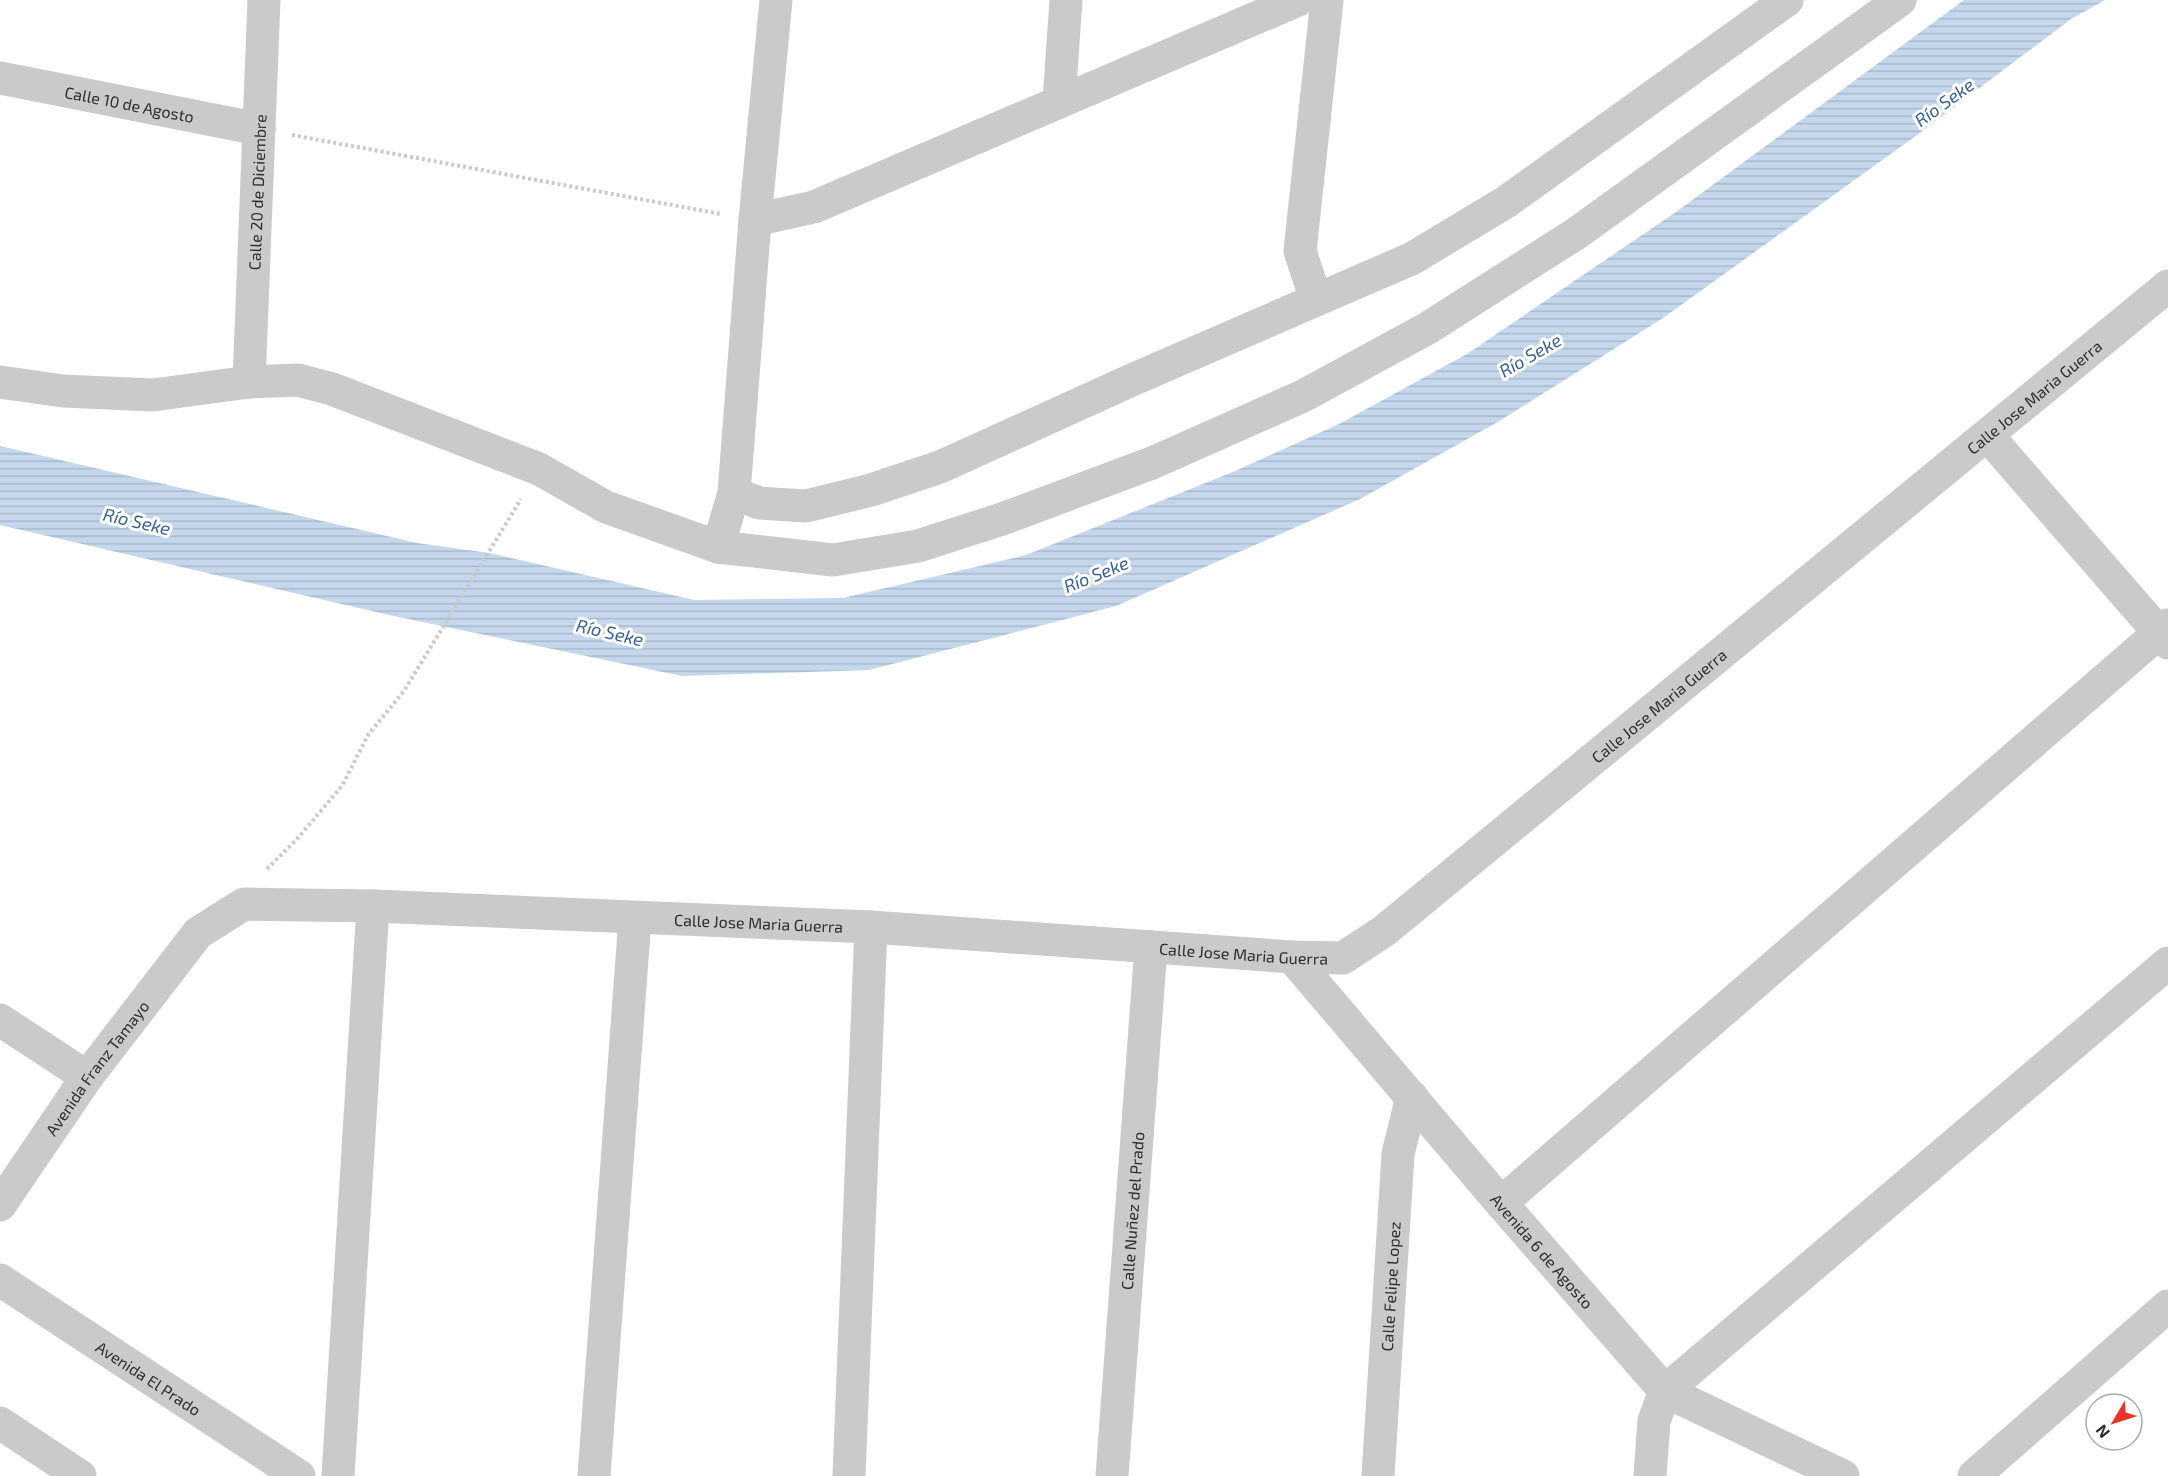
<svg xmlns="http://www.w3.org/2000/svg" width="2168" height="1476" font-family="'Exo 2',sans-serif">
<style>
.water{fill:url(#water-rules)}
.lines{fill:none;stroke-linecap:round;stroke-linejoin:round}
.path{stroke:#cacaca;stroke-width:4;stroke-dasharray:3 3;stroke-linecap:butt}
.minor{stroke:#cacaca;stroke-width:33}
.tertiary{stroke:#cacaca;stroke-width:33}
.labels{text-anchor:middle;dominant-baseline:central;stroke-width:6;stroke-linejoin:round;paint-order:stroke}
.street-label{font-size:16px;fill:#2d2d2d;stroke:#fff}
.water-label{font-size:18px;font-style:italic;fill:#386392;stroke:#fff}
</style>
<defs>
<pattern id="water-rules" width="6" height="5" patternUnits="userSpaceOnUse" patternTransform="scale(1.5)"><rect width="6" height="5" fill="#c4d7ec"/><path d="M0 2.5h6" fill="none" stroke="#a9b9cb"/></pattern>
</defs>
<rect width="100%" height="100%" fill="#fff"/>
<path class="water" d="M 1964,0 L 2105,0 L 2071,19 L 1917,135 L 1663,318 L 1496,423 L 1360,499 L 1116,606 L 869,670 L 682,676 L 389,615 L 0,525 L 0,446 L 417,543 L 489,553 L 694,600 L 843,598 L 1026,555 L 1233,472 L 1339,424 L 1467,354 L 1676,212 Z"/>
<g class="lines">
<g class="path">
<path d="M 292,135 L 721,214"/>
<path d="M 267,869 L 297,839 L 342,786 L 368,735 L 404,691 L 521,499"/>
</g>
<g class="minor">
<path id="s1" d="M 0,78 L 259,129"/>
<path d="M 1059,101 L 1066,0"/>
<path d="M 755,220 L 814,207 L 1298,0"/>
<path d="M 1316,300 L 1300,251 L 1327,0"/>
<path id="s2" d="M 249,382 L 264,0"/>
<path d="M 1988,436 L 2168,643"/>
<path d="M 734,493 L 759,503 L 806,506 L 871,490 L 940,467 L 1134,379 L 1413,258 L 1506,202 L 1787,0"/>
<path d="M 718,547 L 734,493 L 755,220 L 776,0"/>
<path id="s3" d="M 1292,957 L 1501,1203 L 1665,1391 L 1843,1476"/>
<path d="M 0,1020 L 87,1077"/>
<path d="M 1501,1203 L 2168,625"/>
<path id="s4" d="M 0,1205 L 87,1077 L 198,933 L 244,904 L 373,906 L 871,927 L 1292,957 L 1343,958 L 1384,931 L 2168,286"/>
<path id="s5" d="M 0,1280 L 299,1476"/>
<path d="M 0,1423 L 80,1476"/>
<path d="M 338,1476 L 373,906"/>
<path d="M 594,1476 L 635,918"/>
<path d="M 849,1476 L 871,927"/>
<path id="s6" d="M 1112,1476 L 1151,947"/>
<path id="s7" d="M 1378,1476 L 1398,1154 L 1412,1097"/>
<path d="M 1650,1476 L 1654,1421 L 1665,1391 L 2168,963"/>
<path d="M 1974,1476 L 2168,1306"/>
</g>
<path class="tertiary" d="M 0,382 L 63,391 L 153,395 L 249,382 L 298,380 L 332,389 L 539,469 L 606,507 L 718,547 L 833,560 L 918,546 L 1002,519 L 1152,463 L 1303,396 L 1428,328 L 1577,233 L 1900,0"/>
</g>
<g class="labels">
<g class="street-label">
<text stroke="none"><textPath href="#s1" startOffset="132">Calle 10 de Agosto</textPath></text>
<text stroke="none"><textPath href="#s2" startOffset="190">Calle 20 de Diciembre</textPath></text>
<text stroke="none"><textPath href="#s4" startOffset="2382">Calle Jose Maria Guerra</textPath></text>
<text stroke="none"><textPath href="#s4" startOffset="1896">Calle Jose Maria Guerra</textPath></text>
<text stroke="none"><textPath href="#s4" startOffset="906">Calle Jose Maria Guerra</textPath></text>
<text stroke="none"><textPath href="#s4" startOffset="1392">Calle Jose Maria Guerra</textPath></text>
<text stroke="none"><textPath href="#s4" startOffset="168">Avenida Franz Tamayo</textPath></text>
<text stroke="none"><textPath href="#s6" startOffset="266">Calle Nuñez del Prado</textPath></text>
<text stroke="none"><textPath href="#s3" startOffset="386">Avenida 6 de Agosto</textPath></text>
<text stroke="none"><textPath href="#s7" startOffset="190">Calle Felipe Lopez</textPath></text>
<text stroke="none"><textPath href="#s5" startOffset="178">Avenida El Prado</textPath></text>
</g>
<g class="water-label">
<text transform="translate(1944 102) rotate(-36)">Río Seke</text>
<text transform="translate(1530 355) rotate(-30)">Río Seke</text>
<text transform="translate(137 521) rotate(13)">Río Seke</text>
<text transform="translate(1096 574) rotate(-22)">Río Seke</text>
<text transform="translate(610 632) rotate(13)">Río Seke</text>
</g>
</g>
<g transform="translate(2114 1422) rotate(231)"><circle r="28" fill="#ffffff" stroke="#ababab" stroke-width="1.5"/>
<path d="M0-4.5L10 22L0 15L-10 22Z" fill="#ed3226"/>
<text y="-9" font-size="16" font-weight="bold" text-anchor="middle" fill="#2d2d2d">N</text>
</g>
</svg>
